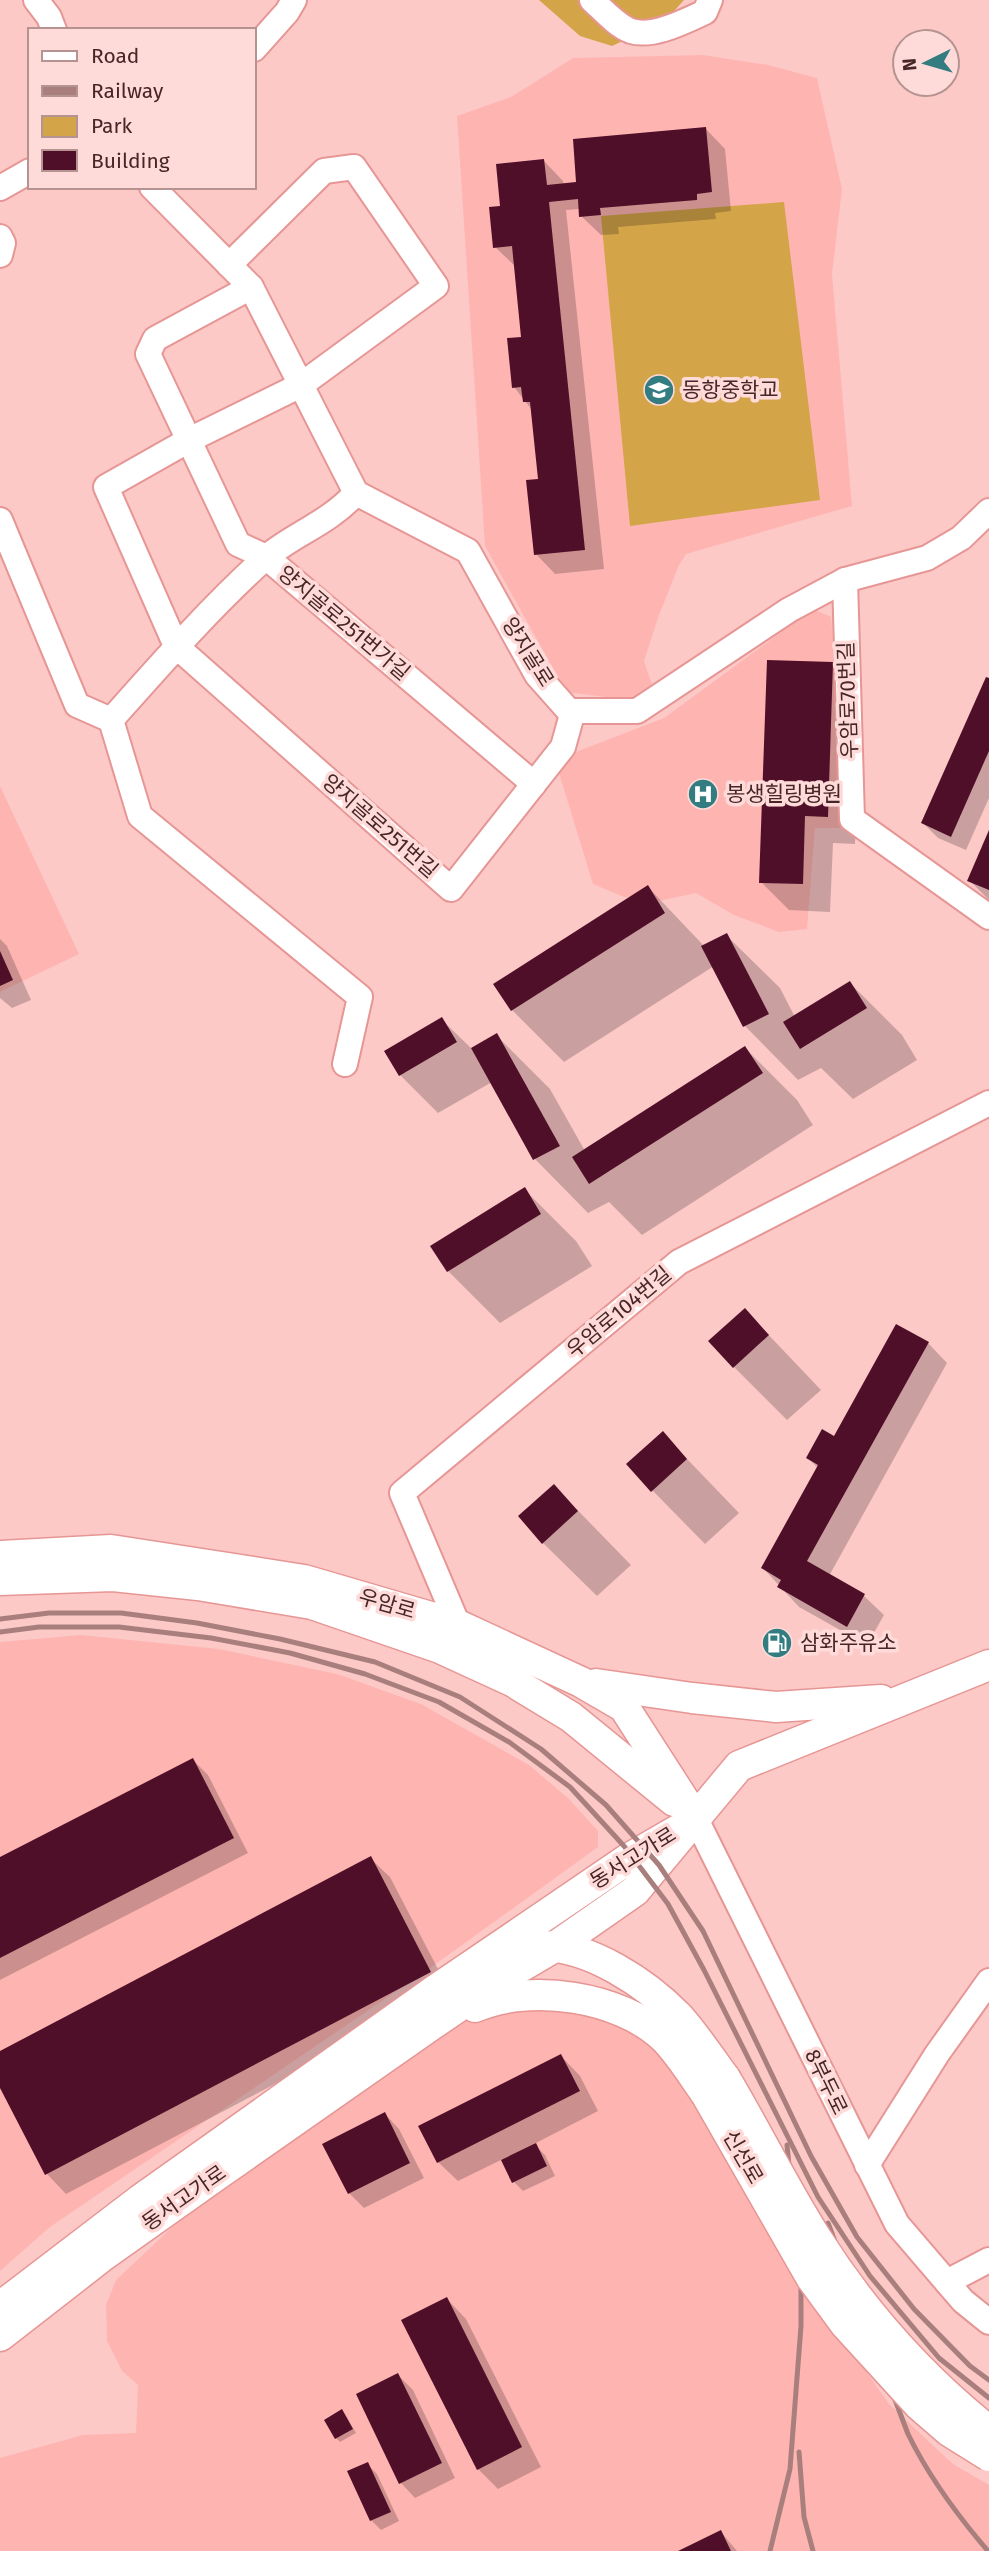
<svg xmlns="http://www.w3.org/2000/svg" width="989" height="2551" font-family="'Fira Sans','Noto Sans KR',sans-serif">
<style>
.built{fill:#feb5b2}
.green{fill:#d4a449}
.shadow{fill:#0003}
.building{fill:#500f29}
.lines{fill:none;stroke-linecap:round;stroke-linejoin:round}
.minor-casing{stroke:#e69694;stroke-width:28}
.major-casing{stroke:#e69694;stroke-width:33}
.minor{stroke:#fff;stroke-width:24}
.major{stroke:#fff;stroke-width:30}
.rail{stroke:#a97f7e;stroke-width:5}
.major-bridge-casing{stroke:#e69694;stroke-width:33;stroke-linecap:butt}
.major-bridge{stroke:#fff;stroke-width:30}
.labels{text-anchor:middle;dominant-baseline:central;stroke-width:7;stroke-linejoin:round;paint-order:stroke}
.poi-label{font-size:21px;fill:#462626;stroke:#fedbd9;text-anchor:start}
.street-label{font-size:21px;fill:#462626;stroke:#fedbd9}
</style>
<rect width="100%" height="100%" fill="#fcc9c7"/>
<g class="built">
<path d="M 703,55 L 768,65 L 817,78 L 842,189 L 832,274 L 852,506 L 686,554 L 679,565 L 659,615 L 644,661 L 653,688 L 637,701 L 566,692 L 485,546 L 457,116 L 511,97 L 573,58 Z"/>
<path d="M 813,609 L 831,617 L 839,711 L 840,828 L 815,828 L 807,929 L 779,932 L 734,915 L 696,893 L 659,901 L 624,897 L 593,884 L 555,760 L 664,718 Z"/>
<path d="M 0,786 L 79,954 L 0,992 Z"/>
<path d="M 81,1635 L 219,1649 L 337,1674 L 421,1704 L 529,1765 L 569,1799 L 598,1831 L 598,1847 L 426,1971 L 50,2227 L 0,2271 L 0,1642 Z"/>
<path d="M 512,1999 L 612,2018 L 671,2059 L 792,2266 L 889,2404 L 953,2464 L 989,2485 L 989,2551 L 0,2551 L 0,2458 L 83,2435 L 136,2433 L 138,2385 L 122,2371 L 107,2341 L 106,2305 L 116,2280 L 201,2200 L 461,2016 Z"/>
</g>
<g class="green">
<path d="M 539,0 L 684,0 L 666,20 L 612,46 L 580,36 Z"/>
<path d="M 784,202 L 820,500 L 630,526 L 601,216 Z"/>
</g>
<g class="shadow">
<path d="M 706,129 L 725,149 L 731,211 L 715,213 L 716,219 L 618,227 L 619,234 L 601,235 L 581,216 L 580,209 L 566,210 L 604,569 L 555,574 L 536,554 L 540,480 L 532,410 L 514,387 L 523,338 L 516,267 L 495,247 L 502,207 L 544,161 L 563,181 L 564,185 L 578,183 Z"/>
<path d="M 833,664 L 861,692 L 855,844 L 833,843 L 830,912 L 789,910 L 761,882 Z"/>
<path d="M 989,680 L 989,798 L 966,850 L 938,838 L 923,823 Z"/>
<path d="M 989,834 L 989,900 L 969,880 Z"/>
<path d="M 648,887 L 704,946 L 726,935 L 780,988 L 795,1017 L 850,983 L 902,1035 L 917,1060 L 853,1099 L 821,1068 L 798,1080 L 745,1026 L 714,966 L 564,1062 L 512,1010 L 496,984 Z"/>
<path d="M 0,939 L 7,946 L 31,1000 L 12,1008 L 0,998 Z"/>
<path d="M 442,1020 L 472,1049 L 497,1036 L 550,1089 L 585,1151 L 745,1048 L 797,1100 L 813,1125 L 642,1235 L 609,1202 L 588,1213 L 535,1159 L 492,1082 L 438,1113 L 400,1075 Z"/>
<path d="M 524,1189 L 576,1241 L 592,1266 L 500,1323 L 448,1271 L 433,1246 Z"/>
<path d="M 745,1310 L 821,1390 L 787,1420 L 734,1367 Z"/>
<path d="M 928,1343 L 947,1363 L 829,1576 L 864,1596 L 884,1615 L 867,1645 L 799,1607 L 763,1568 L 818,1468 L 808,1458 L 835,1438 Z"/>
<path d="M 663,1434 L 739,1513 L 705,1544 L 652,1490 Z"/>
<path d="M 554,1486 L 631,1565 L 597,1596 L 543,1543 Z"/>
<path d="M 193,1760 L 208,1775 L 248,1853 L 0,1980 L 0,1859 Z"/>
<path d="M 370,1858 L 390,1877 L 450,1992 L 66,2194 L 47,2174 L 0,2085 L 0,2053 Z"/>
<path d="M 561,2056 L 580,2076 L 598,2111 L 534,2144 L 545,2155 L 555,2176 L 523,2191 L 514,2182 L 503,2159 L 458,2181 L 438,2162 Z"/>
<path d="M 385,2114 L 399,2129 L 424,2178 L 364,2208 L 349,2193 Z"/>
<path d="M 447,2299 L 466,2319 L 541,2467 L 498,2489 L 478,2469 L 404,2321 Z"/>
<path d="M 398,2375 L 413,2390 L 455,2478 L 415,2498 L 401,2483 Z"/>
<path d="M 346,2416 L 356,2433 L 340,2442 L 336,2438 Z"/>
<path d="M 367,2464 L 377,2474 L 399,2521 L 381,2530 L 371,2520 Z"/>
<path d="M 721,2532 L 737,2551 L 682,2551 Z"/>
</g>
<g class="building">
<path d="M 706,127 L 712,192 L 697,194 L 697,200 L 600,208 L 601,215 L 579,217 L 578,199 L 549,202 L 585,550 L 534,555 L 526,480 L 538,479 L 530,402 L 523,402 L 521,387 L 512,388 L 507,338 L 521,337 L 512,246 L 493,248 L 489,207 L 500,206 L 496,164 L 544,159 L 547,185 L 576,182 L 573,139 Z"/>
<path d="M 767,660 L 833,662 L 828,817 L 805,816 L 803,884 L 759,883 Z"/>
<path d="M 986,677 L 989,678 L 989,751 L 951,837 L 921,823 Z"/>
<path d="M 989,830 L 989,890 L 967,881 Z"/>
<path d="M 648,885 L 665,913 L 511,1011 L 493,984 Z"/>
<path d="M 727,933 L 769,1014 L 743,1027 L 701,946 Z"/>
<path d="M 0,951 L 13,980 L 0,986 Z"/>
<path d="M 850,981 L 867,1008 L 800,1049 L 783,1022 Z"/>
<path d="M 442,1017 L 457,1042 L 399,1076 L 384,1051 Z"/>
<path d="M 497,1033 L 560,1146 L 533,1160 L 471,1048 Z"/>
<path d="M 745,1046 L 763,1073 L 589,1184 L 572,1157 Z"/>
<path d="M 525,1187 L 541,1214 L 447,1272 L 430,1246 Z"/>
<path d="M 745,1308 L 769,1335 L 733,1368 L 708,1341 Z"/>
<path d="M 896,1324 L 929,1342 L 807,1561 L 865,1594 L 847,1627 L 777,1587 L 781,1580 L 761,1568 L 818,1465 L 806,1458 L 822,1429 L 834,1436 Z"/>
<path d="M 663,1431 L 687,1459 L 651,1492 L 626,1464 Z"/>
<path d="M 554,1484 L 578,1511 L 542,1544 L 518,1516 Z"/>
<path d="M 193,1758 L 234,1838 L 0,1958 L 0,1857 Z"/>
<path d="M 371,1856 L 431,1972 L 45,2175 L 0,2088 L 0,2051 Z"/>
<path d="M 561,2054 L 580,2091 L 437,2163 L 418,2126 Z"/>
<path d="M 385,2112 L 410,2163 L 348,2194 L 322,2144 Z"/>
<path d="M 536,2143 L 547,2166 L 512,2183 L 501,2160 Z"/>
<path d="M 447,2297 L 522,2447 L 477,2470 L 401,2320 Z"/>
<path d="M 398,2373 L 442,2463 L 399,2484 L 356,2394 Z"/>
<path d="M 342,2409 L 353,2429 L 335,2439 L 324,2420 Z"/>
<path d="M 368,2462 L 391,2512 L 370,2521 L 347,2471 Z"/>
<path d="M 721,2530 L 731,2551 L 678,2551 Z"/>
</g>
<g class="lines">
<g class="minor-casing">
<g id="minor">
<path d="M 36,0 L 49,17 L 54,30"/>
<path d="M 592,0 C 603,10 617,26 631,31 C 653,38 685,21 705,12 L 710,0"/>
<path d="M 254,49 L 287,12 L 294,0"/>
<path d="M 152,187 L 251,287 L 356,493 L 468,551 L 537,675 L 569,711 L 637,711 L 789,610 L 845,580 L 927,558 L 961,538 L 989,511"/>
<path d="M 0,188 L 30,171"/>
<path d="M 0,237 L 3,243 L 0,255"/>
<path d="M 229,265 L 324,171 L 354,167 L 436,286 L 301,385 L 189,440 L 106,487 L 176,646 L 451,889 L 563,747 L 573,711"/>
<path d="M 251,287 L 155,339 L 148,354 L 238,544 L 266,557 L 534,784"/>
<path d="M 0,520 L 77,705 L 111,720"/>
<path d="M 845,580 L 852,819 L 989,917"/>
<path d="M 111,720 L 140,816 L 360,997 L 345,1064"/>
<path d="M 111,720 C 160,665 209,609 264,559 C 293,534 328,524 356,493"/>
<path d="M 458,1625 L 402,1493 L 679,1262 L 989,1103"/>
<path d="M 696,1819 L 897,2224 L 963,2301 L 989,2322"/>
<path d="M 867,2165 L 937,2054 L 989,1981"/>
<path d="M 947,2282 L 989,2260"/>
</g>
</g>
<g class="major-casing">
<g id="major">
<path d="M 0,1556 L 111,1550 L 304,1580 L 458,1625 L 581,1682 L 624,1707 L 696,1819"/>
<path d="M 0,1580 L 113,1576 L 198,1585 L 312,1604 L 440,1648 L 512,1681 L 571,1717 L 674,1801"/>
<path d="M 596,1684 L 692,1698 L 776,1707 L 881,1700"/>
<path d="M 542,1946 C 590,1946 646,1983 679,2017 C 696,2036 710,2058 725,2078"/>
<path d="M 475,2007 C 530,1983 620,1996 664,2038 C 680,2054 693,2076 706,2094"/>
<path d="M 0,2307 L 140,2200 L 434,1991 L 628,1859 L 678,1830"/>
<path d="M 0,2336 L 104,2255 L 214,2177 L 430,2026 L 490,1985 L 556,1946 L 635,1891 L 739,1766 L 989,1665"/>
</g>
</g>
<use href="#minor" class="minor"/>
<use href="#major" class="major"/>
<g class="rail">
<path d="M 0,1619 L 49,1613 L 121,1613 L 197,1623 L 280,1639 L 375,1662 L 460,1697 L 541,1749 L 606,1805 L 659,1865 L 703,1931 L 811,2156 L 857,2237 L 914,2309 L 970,2366 L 989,2380"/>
<path d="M 0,1632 L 39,1627 L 119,1627 L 211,1638 L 290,1653 L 365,1674 L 439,1702 L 509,1742 L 570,1787 L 624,1846 L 668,1904 L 704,1970 L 818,2197 L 870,2276 L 939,2358 L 989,2398"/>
<path d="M 828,2223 L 908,2434 C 929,2477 957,2515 988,2551"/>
<path d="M 799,2452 L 804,2517 L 813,2551"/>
<path d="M 770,2551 L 790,2469 L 801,2326 L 801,2289 L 787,2145"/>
</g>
<g class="major-bridge-casing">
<g id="major-bridge">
<path d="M 725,2078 C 756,2130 783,2185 815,2236 C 861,2309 921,2377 989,2431"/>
<path d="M 706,2094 L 812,2279 L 845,2324 L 919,2405 L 949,2431 L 989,2456"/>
</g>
</g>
<use href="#major-bridge" class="major-bridge"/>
</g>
<defs>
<g id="school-disc" transform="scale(1.575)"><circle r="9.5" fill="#337c80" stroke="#fedbd9"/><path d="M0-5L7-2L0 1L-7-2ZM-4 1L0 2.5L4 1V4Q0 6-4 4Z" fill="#fff"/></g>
<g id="hospital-disc" transform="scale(1.575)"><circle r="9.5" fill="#337c80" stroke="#fedbd9"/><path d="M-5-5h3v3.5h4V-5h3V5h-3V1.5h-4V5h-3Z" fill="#fff"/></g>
<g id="fuel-disc" transform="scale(1.575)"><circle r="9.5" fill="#337c80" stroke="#fedbd9"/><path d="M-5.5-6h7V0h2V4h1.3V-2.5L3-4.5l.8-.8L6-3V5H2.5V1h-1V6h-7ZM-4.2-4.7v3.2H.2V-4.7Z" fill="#fff"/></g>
</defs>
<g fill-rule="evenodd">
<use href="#school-disc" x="659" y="390"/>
<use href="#hospital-disc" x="703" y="794"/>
<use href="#fuel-disc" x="777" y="1643"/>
</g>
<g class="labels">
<g class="poi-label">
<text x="682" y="390">동항중학교</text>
<text x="726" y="794">봉생힐링병원</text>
<text x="800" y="1643">삼화주유소</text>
</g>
<g class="street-label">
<text transform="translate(344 623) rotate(40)">양지골로251번가길</text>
<text transform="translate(528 652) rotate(58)">양지골로</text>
<text transform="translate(848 700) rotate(-92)">우암로70번길</text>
<text transform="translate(380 826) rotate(41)">양지골로251번길</text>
<text transform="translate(619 1312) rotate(-40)">우암로104번길</text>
<text transform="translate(387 1604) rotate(16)">우암로</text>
<text transform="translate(633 1858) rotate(-32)">동서고가로</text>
<text transform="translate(826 2082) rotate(64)">8부두로</text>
<text transform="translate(743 2157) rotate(60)">신선로</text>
<text transform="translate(184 2198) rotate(-35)">동서고가로</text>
</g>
</g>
<rect x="28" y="28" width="228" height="161" fill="#fedbd9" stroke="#b49391" stroke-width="2"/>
<rect x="42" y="51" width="35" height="10" fill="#ffffff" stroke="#b49391" stroke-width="2"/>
<text x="91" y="63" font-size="21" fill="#462626">Road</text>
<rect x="42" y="86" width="35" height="10" fill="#a97f7e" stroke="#b49391" stroke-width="2"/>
<text x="91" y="98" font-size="21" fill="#462626">Railway</text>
<rect x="42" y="116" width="35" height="21" fill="#d4a449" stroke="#b49391" stroke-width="2"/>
<text x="91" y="133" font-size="21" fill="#462626">Park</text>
<rect x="42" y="150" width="35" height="21" fill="#500f29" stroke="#b49391" stroke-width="2"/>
<text x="91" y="168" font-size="21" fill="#462626">Building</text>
<g transform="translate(926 63) rotate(265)"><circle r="33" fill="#fedbd9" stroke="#b49391" stroke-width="2"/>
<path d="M0-5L12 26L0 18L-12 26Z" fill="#337c80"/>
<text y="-10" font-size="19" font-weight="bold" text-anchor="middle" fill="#462626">N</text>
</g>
</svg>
